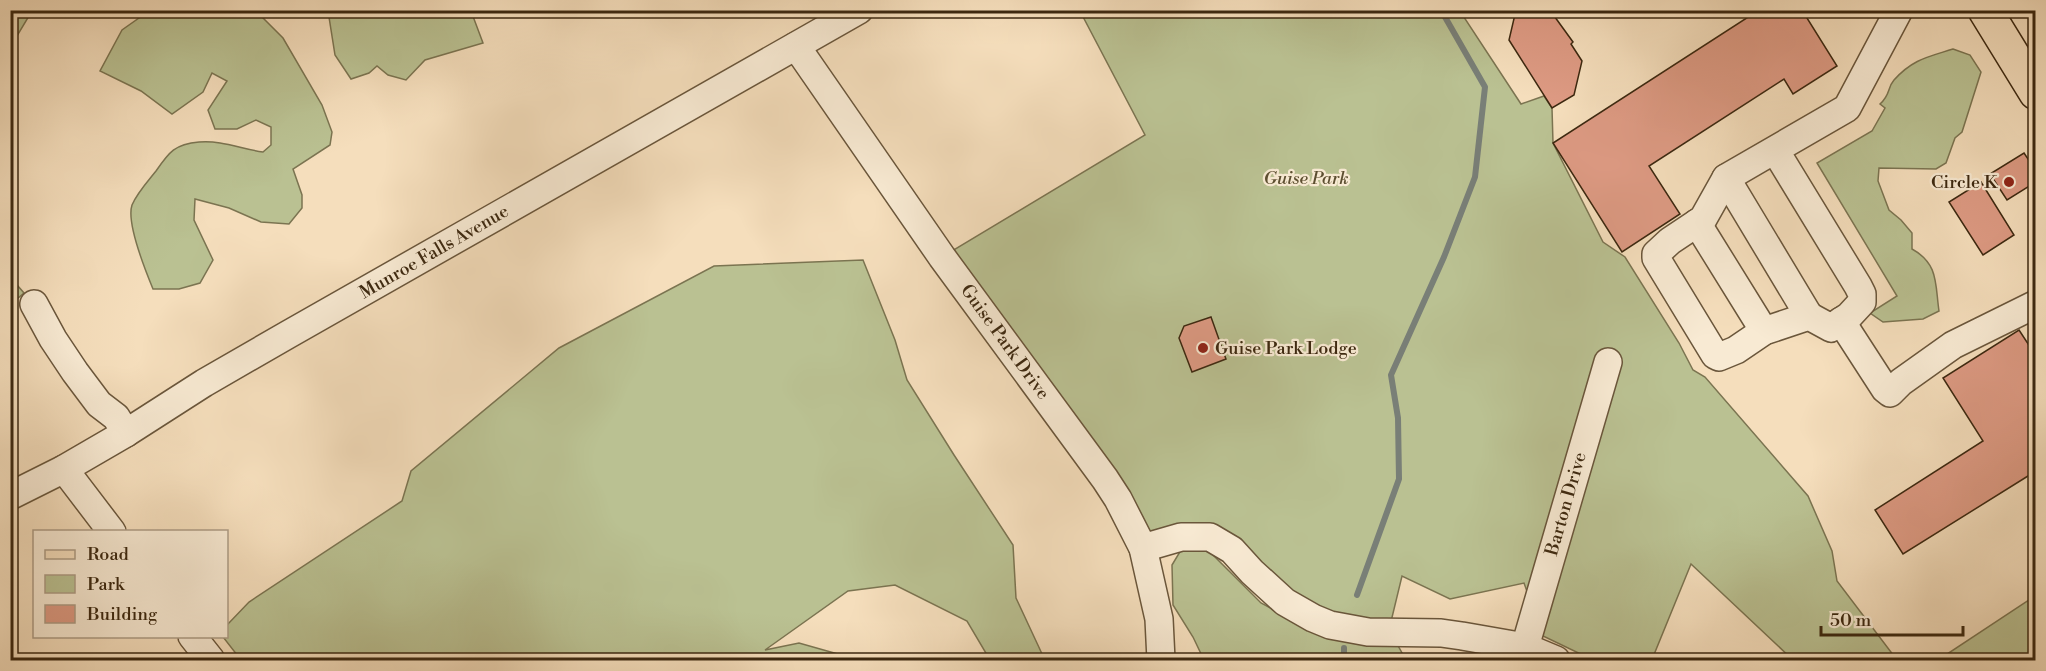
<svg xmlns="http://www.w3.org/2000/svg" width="2046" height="671" font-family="'Libre Bodoni',serif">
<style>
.green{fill:#bac192;stroke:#7b7451;stroke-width:1.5}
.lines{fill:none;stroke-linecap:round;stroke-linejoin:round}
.stream{stroke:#797f77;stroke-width:6}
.building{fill:#dd9a83;stroke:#3c2810;stroke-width:1.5}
.minor-casing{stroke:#6a563b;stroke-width:30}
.major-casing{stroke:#3c2810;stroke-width:36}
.minor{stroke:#f8ead3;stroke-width:27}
.major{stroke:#f5debc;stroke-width:33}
.poi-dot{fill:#8f2418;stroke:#f8ead3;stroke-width:2}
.labels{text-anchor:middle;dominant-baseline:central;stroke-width:4.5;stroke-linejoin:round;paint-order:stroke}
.park-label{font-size:18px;font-style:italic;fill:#5c4e30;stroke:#f8ead3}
.poi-label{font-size:18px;fill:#3c2810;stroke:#f8ead3;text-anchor:end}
.street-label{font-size:18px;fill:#3c2810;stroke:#f8ead3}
</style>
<rect width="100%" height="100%" fill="#f5debc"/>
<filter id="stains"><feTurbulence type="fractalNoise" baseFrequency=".00333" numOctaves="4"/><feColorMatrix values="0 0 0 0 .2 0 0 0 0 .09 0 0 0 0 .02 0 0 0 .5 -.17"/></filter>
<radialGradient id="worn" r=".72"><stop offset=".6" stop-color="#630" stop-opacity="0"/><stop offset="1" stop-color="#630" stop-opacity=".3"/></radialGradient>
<g class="green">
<path d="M 11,10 L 32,11 L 11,46 L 10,11 Z"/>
<path d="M 331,10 L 471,11 L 483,43 L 425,60 L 406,80 L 388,75 L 377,66 L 369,73 L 351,79 L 335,55 L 329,17 Z"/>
<path d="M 1436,10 L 1439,16 L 1460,11 L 1521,104 L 1544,96 L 1552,108 L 1553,143 L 1603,242 L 1625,257 L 1679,343 L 1693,370 L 1705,377 L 1808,496 L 1832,551 L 1837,581 L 1897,660 L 1793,660 L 1691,564 L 1653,657 L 1649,660 L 1593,660 L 1543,636 L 1524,583 L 1450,599 L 1402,576 L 1388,634 L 1349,630 L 1232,550 L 1143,548 L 942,257 L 1145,135 L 1080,11 Z"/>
<path d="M 149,11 L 256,11 L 283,38 L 322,105 L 332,132 L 330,145 L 293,169 L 302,195 L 302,208 L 289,224 L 261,222 L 229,208 L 195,199 L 194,220 L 213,260 L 200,283 L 179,289 L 153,289 C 146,272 126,223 132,205 C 137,193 148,181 156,171 C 169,152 175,144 199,142 C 222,140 241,149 263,152 L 271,145 L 271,127 L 256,120 L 237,129 L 215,129 L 208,110 L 227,81 L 212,73 L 203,92 L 172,114 L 141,91 L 100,71 L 122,30 Z"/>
<path d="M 1953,49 L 1970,55 L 1981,72 L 1962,132 L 1955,138 L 1946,163 L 1936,169 L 1879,168 L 1878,181 L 1889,210 L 1901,220 L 1912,233 L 1912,249 C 1939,264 1935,284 1939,311 L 1923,319 L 1883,322 L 1870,313 L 1897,296 L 1817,163 L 1872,131 L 1885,108 L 1880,104 C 1891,94 1887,88 1894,80 C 1913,59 1928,57 1953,49 Z"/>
<path d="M 863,260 L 895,340 L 907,380 L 954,455 L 1013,545 L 1016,598 L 1043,656 L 1042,660 L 990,660 L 967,621 L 895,585 L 848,591 L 765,650 L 799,643 L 859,660 L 241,660 L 223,637 L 226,636 L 227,625 L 249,602 L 402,501 L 411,471 L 559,348 L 714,266 Z"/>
<path d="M 11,278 L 24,293 L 11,304 L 10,304 Z"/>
<path d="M 1184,545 L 1207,549 L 1261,603 L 1326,638 L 1397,644 L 1406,660 L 1204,660 L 1193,637 L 1173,605 L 1172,565 Z"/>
<path d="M 2035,596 L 2035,658 L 2031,660 L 1938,660 Z"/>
</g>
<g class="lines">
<g class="stream">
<path d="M 1357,595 L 1399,479 L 1398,418 L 1391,375 L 1444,257 L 1475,177 L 1485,87 L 1441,10"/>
<path d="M 1344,660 L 1344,648"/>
</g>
</g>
<g class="building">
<path d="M 1516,10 L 1540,10 L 1552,13 L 1573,42 L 1571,44 L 1582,61 L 1574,95 L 1552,108 L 1509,40 Z"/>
<path d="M 1759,10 L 1802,10 L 1837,66 L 1793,94 L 1784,79 L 1649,166 L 1680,214 L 1622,252 L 1553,143 Z"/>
<path d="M 2024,153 L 2036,171 L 2036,182 L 2007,200 L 1990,174 Z"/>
<path d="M 1981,182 L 2014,235 L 1983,255 L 1949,202 Z"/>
<path d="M 1211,317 L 1226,359 L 1192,372 L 1179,338 L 1184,326 Z"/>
<path d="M 2019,330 L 2036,356 L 2036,471 L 1903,554 L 1875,510 L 1983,441 L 1943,378 Z"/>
</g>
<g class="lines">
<g class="minor-casing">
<g id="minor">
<path d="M 796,46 L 942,257 L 1105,479 L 1118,499 L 1143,548 L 1159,619 L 1161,660"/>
<path d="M 1775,150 L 1858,286 L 1862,294 L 1862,302 L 1849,316 L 1831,328 L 1809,316 L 1764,331 L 1736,350 L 1719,357 L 1715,355 L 1656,258 L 1656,254 L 1670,241 L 1703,219 L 1726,178 L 1847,108 L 1899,10"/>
<path d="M 1726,178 L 1809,316"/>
<path d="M 1697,223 L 1764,331"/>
<path d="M 34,304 L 53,339 L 75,372 L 99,404 L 116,417 L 126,433"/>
<path d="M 1841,321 L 1885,389 L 1890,393 L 1901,382 L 1953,345 L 2036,304"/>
<path d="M 64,469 L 112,532"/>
<path d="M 10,496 L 64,469 L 126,433 L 204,383 L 289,334 L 859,10"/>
<path d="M 1143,548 L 1181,537 L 1210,537 L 1232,550 L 1252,572 L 1285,602 L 1313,618 L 1330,625 L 1368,632 L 1441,633 L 1462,636 L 1525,647 L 1556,660"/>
<path d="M 192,636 L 211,660"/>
<path d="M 1525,647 L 1608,362"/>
</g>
</g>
<g class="major-casing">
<path id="major" d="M 1985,10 L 2036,93"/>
</g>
<use href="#minor" class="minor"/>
<use href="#major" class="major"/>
</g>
<g class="poi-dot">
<circle cx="2009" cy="182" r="6"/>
<circle cx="1203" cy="348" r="6"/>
</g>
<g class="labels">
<g class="park-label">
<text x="1306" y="178">Guise Park</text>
</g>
<g class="poi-label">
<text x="1997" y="182">Circle K</text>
<text x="1215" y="348" text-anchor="start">Guise Park Lodge</text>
</g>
<g class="street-label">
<text transform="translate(434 252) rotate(-30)">Munroe Falls Avenue</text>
<text transform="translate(1005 342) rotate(54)">Guise Park Drive</text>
<text transform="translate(1566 504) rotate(-74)">Barton Drive</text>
</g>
</g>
<rect width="2046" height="671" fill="none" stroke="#f5debc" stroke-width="36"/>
<rect x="12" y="12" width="2022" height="647" fill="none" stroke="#3c2810" stroke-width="3"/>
<rect x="18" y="18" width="2010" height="635" fill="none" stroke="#3c2810" stroke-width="1.5"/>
<rect x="33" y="530" width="195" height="108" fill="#f8ead3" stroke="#ad9c85" stroke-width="1.5"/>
<rect x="45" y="550" width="30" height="9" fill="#f5debc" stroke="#ad9c85" stroke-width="1.5"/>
<text x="87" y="560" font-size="18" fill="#3c2810">Road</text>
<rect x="45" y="575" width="30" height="18" fill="#bac192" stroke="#ad9c85" stroke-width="1.5"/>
<text x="87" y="590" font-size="18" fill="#3c2810">Park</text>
<rect x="45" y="605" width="30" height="18" fill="#dd9a83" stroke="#ad9c85" stroke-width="1.5"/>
<text x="87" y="620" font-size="18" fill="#3c2810">Building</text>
<path d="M1821 626v9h142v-9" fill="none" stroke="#3c2810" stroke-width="3"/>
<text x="1830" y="626" font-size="18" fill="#3c2810" stroke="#f8ead3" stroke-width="4.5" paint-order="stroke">50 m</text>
<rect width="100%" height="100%" filter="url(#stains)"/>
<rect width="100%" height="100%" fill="url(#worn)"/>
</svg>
